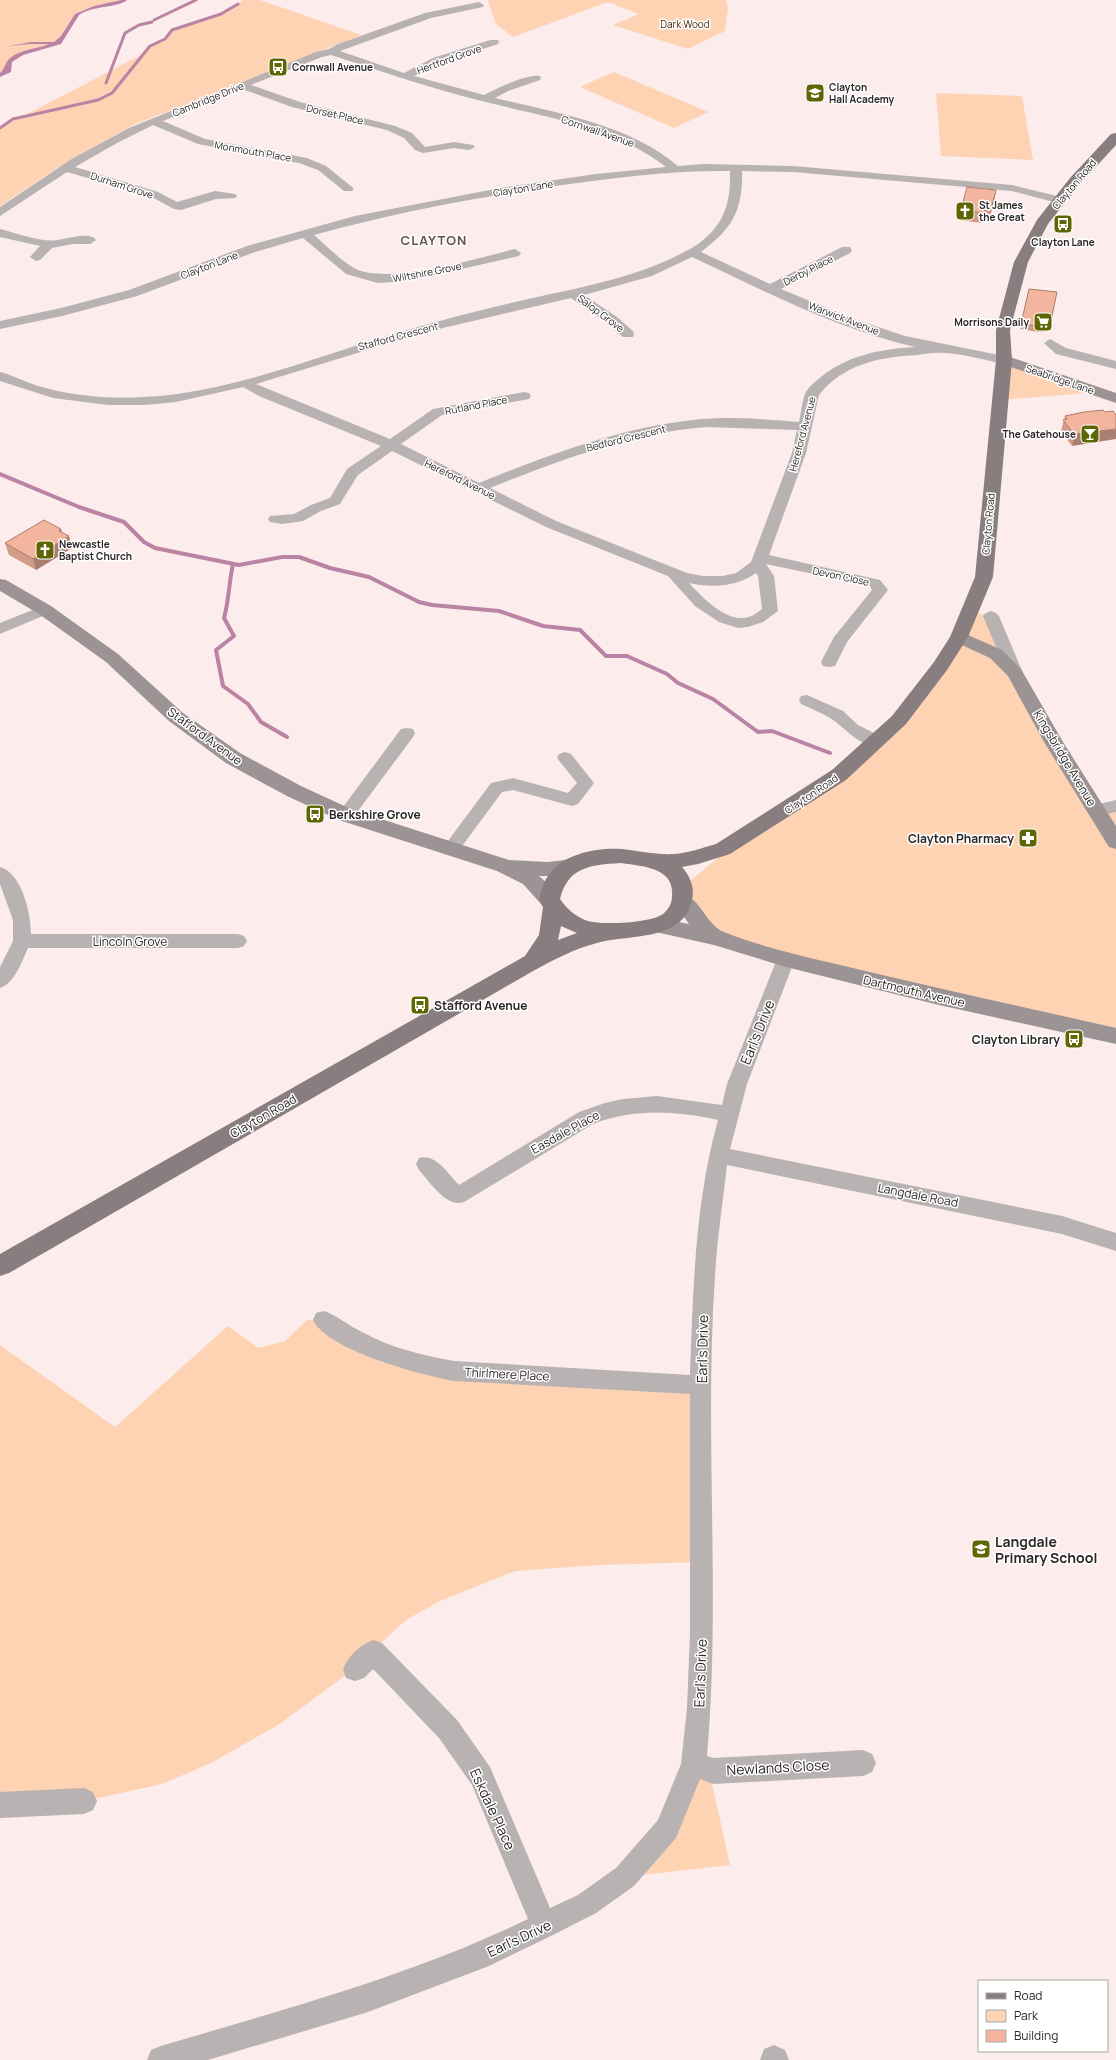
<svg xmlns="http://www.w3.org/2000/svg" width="1116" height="2060" font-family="Manrope,sans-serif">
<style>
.green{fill:#fdd3b4}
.water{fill:#bb83a3}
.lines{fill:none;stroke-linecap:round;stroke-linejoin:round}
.stream-far1{stroke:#bb83a3;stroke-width:3}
.stream{stroke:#bb83a3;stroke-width:4}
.street{fill:#b8b2b3;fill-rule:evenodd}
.secondary{fill:#9c9395;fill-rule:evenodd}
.primary{fill:#887d7f;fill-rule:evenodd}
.wall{fill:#d29c89}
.shaded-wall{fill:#ab7f6f}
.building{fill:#f4b59f;stroke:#ab7f6f}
.labels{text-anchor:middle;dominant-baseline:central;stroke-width:3;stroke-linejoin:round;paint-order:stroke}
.far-park-label{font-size:10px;fill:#442304;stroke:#fff}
.far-street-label{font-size:10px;fill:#2b2625;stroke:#fff}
.far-poi-label{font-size:10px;font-weight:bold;fill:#2b2625;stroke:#fff;text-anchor:start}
.street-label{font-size:12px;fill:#2b2625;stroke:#fff}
.poi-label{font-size:12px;font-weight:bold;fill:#2b2625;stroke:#fff;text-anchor:start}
.far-district-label{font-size:13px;font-weight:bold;letter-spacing:1px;fill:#605352;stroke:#fff}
.near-street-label{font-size:14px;fill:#2b2625;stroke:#fff}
.near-poi-label{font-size:14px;font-weight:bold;fill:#2b2625;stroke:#fff;text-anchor:start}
</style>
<rect width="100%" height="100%" fill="#fcecec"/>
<g class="green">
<path d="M 0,0 L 121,0 L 94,6 L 75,14 L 61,36 L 53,42 L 31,42 L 7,48 L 29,44 L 50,44 C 38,48 21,49 11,58 C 5,62 5,69 0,73 Z"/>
<path d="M 244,0 L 260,0 L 361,35 L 133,125 L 57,168 L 0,206 L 0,128 L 147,52 L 150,46 L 165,39 L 172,30 L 221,14 Z"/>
<path d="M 489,0 L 726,0 L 728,8 L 725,31 L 688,49 L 613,25 L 639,14 L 608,2 L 513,37 L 496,24 L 488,2 Z"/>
<path d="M 614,72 L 708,112 L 674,128 L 580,87 Z"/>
<path d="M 936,93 L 1022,96 L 1033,160 L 941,156 Z"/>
<path d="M 1004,360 L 1099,392 L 999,400 Z"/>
<path d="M 970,612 L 991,616 L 1097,810 L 1116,806 L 1116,1036 L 715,937 L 683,887 L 738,841 L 899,720 Z"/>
<path d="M 307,1320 L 324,1320 L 389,1355 L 701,1385 L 702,1562 L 599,1565 L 515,1571 L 440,1601 L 406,1620 L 346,1675 L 278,1725 L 211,1763 L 162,1784 L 84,1801 L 0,1805 L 0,1345 L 115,1427 L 228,1326 L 258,1348 L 285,1341 Z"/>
<path d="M 694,1764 L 711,1779 L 730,1865 L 625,1877 Z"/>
</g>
<path class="water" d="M 121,0 L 127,0 C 118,8 94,5 79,15 L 61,44 L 23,55 L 12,62 L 11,72 L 0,77 L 0,73 C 5,69 5,62 10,58 C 21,49 37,49 49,44 L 29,44 L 6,47 L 31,42 L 54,42 L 61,36 L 75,14 L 94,6 Z"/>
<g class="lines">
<g class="stream-far1">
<path d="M 154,20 L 196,0"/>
<path d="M 106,83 L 125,33 L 139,25 L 152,22"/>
<path d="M 0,128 L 13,119 L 98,100 L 112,93 L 150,46 L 165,39 L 172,30 L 221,14 L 238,4"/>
</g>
<g class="stream">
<path d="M 0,474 L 79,507 L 124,522 L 144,542 L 155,548 L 239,565 L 282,557 L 299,557 L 330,568 L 369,577 L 419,602 L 432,605 L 499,611 L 543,626 L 580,630 L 606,656 L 627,656 L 667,674 L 678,683 L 713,699 L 758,732 L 772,731 L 830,753"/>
<path d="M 233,564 C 229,582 229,600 224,618 L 234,636 L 216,650 L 223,686 L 248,704 L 261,722 L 287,737"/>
</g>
<g class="street">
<path d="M 479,2 L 484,5 L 483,7 L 431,18 L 340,51 L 404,73 L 433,58 L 490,40 L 498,40 L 499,42 L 498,44 L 441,63 L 414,76 L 484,95 C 496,89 527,73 540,76 L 541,78 L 540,80 L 508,91 L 495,98 C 557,113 628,124 678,166 L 703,164 L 793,166 L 1012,185 L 1065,198 L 1067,200 L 1061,204 L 1012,191 L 793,172 L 742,171 C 743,211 732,229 701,252 L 770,284 L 842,247 L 850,247 L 852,250 L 850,253 L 781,289 L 851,318 L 905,336 L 1004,356 L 1011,360 L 1004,364 C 985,360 964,354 944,353 C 935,352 926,354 917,355 C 880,357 843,364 819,395 L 806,453 L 769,555 L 880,580 L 888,590 L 847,642 L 835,666 L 829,667 L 823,666 L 821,662 L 834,637 L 872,590 L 870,586 L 766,564 L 774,576 L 778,611 L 763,622 L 748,627 L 738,628 L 719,622 L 695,606 L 668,576 L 546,527 L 392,451 L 358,475 L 340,504 L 321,511 L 303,521 L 282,524 L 270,522 L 268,519 L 270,516 L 294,514 L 311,505 L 330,498 L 347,469 L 381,446 L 259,396 L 243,387 L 176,402 L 145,405 L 108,405 L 53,398 L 0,381 L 0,372 C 13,375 25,382 38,386 C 72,396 108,399 143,397 C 235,393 329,351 418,327 C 453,317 489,308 524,300 C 581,287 638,278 690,249 C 722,230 731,207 730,171 C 672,170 613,178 555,186 C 474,198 393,213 314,235 C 327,246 340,260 354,268 C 386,286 478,258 515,249 L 521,253 L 519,256 L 408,281 L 378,283 L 346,274 L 303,238 L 255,252 L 137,296 L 62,316 L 0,329 L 0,321 L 61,308 L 129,290 L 247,246 L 355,216 L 500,188 L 596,174 L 666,167 C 611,124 536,116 470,98 C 423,86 378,70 331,55 L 322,57 L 251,85 L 300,102 L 395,126 L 412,133 L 425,147 L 454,142 L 473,145 L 475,147 L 469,150 L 454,148 L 423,153 L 415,150 L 404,138 L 387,130 L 292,107 L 242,89 L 163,121 L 205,139 L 307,158 L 326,166 L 352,187 L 354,189 L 352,191 L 344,191 L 318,170 L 299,163 L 198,144 L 153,125 L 117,143 L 75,167 L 158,192 L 177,202 L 215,191 L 235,194 L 237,196 L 235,198 L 216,199 L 181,210 L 174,209 L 150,196 L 67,172 L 0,216 L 0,207 L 70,160 L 129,128 L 316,52 L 329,49 L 338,44 L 425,13 ZM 692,257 C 764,291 837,329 915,347 C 881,349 849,355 822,376 C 816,381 808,387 805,394 C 802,402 801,413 799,422 C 764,419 728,416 693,420 C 619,428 548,455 479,483 L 401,444 L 442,415 L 529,399 L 531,396 L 529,393 L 524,392 L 433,409 L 390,439 L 256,384 L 426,332 L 571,298 L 607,323 L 623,337 L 633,337 L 634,334 L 633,331 L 617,317 L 584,295 L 652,276 ZM 707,427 L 797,430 L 792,453 L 751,562 L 736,573 L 723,576 L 703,576 L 687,573 L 556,521 L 490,488 C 560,460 631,433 707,427 ZM 756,573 L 758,576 L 762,609 C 756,614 750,618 742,618 C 723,619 701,596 689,583 C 712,588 737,587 756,573 Z"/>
<path d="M 0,229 C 16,233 42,243 58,240 C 67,239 90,231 96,240 L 90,244 L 73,244 L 52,248 L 40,260 L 36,261 L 30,257 L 40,246 L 0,237 Z"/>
<path d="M 1050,339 L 1066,348 L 1116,361 L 1116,369 L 1056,354 L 1044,343 Z"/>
<path d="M 45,605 L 50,607 L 53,610 L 50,613 L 0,634 L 0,623 Z"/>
<path d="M 991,611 L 996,613 L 999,616 L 1023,673 L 1021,677 L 1015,678 L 1009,677 L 1007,673 L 983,616 L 986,613 Z"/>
<path d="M 807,695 L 843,711 L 858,725 L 882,737 L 884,741 L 882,745 C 861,750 845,727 830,718 C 821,713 811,708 801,704 L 799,700 L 801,696 Z"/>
<path d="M 407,728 L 413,729 L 415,733 L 413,737 L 352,819 L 346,821 L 340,819 L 337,815 L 340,811 L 401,729 Z"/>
<path d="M 565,752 L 571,754 L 594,783 L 578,804 L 572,806 L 513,790 L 502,792 L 457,853 L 451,855 L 445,853 L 442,849 L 445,845 L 491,783 L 513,778 L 568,793 L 577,783 L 557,758 L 559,754 Z"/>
<path d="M 1116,800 L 1116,812 L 1097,816 L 1091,814 L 1088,810 L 1091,806 Z"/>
<path d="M 0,867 C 22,873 31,914 31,934 L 238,934 L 244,936 L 247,941 L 244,946 L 238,948 L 28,948 C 22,961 15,983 0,988 L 0,967 L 13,941 L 13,920 L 0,884 Z"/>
<path d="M 786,952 L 792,954 L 795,959 L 747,1084 L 730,1149 L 1062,1216 L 1116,1233 L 1116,1251 L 1062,1234 L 727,1165 C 723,1202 717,1239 715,1276 C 704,1436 721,1596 707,1756 L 713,1758 L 863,1750 L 872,1754 L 876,1763 L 872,1772 L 863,1776 L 713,1784 L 700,1779 L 676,1838 L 634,1886 L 596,1913 L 553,1935 L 489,1966 L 368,2012 L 208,2060 L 147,2060 L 151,2050 L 161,2046 C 285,2009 411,1976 528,1919 L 472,1785 L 439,1738 L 373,1669 L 364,1678 L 355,1681 L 346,1678 L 343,1669 C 348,1656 360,1645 373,1640 L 382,1643 L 457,1720 L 490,1767 L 550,1908 L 578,1895 L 616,1868 L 658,1820 L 681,1764 L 687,1708 L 690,1633 L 690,1394 L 454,1381 C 422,1375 328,1351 313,1320 L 316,1313 L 324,1311 C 338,1316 349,1326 362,1332 C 391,1348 422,1355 454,1361 L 690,1375 C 693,1289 695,1202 718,1120 C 674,1111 635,1108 593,1124 L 464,1202 C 446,1208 430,1182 419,1170 L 416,1164 L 419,1158 C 436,1153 448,1174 459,1185 L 579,1112 L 605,1103 L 623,1099 L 657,1096 L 722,1105 L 727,1084 L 777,959 L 780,954 Z"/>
<path d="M 84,1788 L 93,1792 L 97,1801 L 93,1810 L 84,1814 L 0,1818 L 0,1792 Z"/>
<path d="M 774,2045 L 785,2050 L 789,2060 L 760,2060 L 764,2049 Z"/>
</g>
<g class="secondary">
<path d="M 1004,355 L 1116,393 L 1116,403 L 999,363 L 996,360 L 999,357 Z"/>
<path d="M 0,579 L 6,580 L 51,606 L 118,654 L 183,713 L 240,753 L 301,786 L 353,810 L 509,860 L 548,862 L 572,859 L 579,861 L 582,866 L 579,871 L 548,876 L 539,876 L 546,882 L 559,900 L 556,905 L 549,907 L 542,905 L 523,884 L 497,871 L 339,820 L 287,796 L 226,763 L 169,721 L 106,662 L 39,614 L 0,591 Z"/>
<path d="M 959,631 L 1002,650 L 1021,669 L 1063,742 L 1116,826 L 1116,849 L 1109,847 L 1044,742 L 1008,676 L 990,658 L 953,641 L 950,637 L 953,633 Z"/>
<path d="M 683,894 C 701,899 706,925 724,932 C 763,948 812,958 853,968 C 940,989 1028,1008 1116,1028 L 1116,1044 L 939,1005 L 786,967 L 714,945 L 651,931 L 648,926 L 651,921 L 658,918 L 689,924 L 673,901 L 676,896 Z"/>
</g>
<path class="primary" d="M 1116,133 L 1116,145 L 1080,184 L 1048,224 L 1028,262 L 1010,330 L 1012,360 L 993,577 L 968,637 L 947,670 L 906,724 L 846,780 L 730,854 L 698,864 L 682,867 C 690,876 695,888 692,900 C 684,942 628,934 597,943 C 574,949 553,960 533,971 L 9,1273 L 0,1276 L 0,1254 L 525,956 L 539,935 L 543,907 L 539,900 C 541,890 544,880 551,872 C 565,853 600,847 622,849 C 640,851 656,855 674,854 C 688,853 702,848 716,844 L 832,770 L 892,716 L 934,662 L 950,637 L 975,577 L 996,360 L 996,330 L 1014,262 L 1037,220 L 1070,178 L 1111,134 ZM 620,863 C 641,866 675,867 672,896 C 672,903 669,909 663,914 C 651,923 600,926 585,920 C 575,916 566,908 560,899 C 568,867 590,865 620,863 ZM 561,926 L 577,933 L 558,940 Z"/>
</g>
<g class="wall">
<path d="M 996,190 L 994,201 L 989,220 L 983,219 L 982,223 L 959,220 L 961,210 Z"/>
<path d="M 1029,289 L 1057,292 L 1049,331 L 1038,332 L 1020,329 Z"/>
<path d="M 1084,412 L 1072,446 L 1061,431 L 1065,416 Z"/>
<path d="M 62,532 L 72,548 L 36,570 L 9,555 L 5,543 Z"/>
</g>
<g class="shaded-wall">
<path d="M 996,190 L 994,201 L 989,220 L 991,209 Z"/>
<path d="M 1116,429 L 1116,439 L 1072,446 L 1074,434 Z"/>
<path d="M 61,529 L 64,540 L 69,536 L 72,548 L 36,570 L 33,559 L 59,531 Z"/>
</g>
<g class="building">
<path d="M 967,187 L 996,190 L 991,209 L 985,209 L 984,213 L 961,210 Z"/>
<path d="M 1029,289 L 1057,292 L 1050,325 L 1039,326 L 1021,324 Z"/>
<path d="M 1103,410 L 1105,412 L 1113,411 L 1116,415 L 1116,429 L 1074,434 L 1063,420 L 1067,419 L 1065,416 L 1084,412 Z"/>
<path d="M 44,520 L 61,529 L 59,531 L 69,536 L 33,559 L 5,543 Z"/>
</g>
<defs>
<g id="bus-square" transform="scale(1)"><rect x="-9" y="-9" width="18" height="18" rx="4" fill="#5f6604" stroke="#fff"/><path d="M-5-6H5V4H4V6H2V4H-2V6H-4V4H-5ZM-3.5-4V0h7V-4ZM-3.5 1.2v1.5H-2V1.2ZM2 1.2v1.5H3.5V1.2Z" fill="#fff"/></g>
<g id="school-square" transform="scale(1)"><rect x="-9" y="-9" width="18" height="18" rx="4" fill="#5f6604" stroke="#fff"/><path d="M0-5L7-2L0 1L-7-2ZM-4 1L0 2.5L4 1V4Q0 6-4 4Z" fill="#fff"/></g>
<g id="church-square" transform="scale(1)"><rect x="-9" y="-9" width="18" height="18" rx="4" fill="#5f6604" stroke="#fff"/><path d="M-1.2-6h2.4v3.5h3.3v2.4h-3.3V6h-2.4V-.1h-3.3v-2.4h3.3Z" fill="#fff"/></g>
<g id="supermarket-square" transform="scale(1)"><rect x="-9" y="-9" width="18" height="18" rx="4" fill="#5f6604" stroke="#fff"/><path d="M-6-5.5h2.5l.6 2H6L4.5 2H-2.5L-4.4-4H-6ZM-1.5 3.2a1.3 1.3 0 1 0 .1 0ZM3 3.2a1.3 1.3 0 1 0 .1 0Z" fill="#fff"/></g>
<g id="bar-square" transform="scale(1)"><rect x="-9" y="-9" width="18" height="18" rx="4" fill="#5f6604" stroke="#fff"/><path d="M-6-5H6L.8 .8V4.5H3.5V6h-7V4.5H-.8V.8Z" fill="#fff"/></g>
<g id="pharmacy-square" transform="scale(1)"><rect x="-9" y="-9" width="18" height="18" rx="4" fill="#5f6604" stroke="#fff"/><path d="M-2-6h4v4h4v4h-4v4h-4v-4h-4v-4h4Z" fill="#fff"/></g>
</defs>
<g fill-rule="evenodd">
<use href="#bus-square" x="278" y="67"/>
<use href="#school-square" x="815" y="93"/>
<use href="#church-square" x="965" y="211"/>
<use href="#bus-square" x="1063" y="224"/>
<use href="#supermarket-square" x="1043" y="322"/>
<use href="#bar-square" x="1090" y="434"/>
<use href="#church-square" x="45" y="550"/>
<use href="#bus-square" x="315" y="814"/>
<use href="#pharmacy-square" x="1028" y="838"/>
<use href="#bus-square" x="420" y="1005"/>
<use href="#bus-square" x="1074" y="1039"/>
<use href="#school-square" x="981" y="1549"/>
</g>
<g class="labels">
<g class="far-park-label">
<text x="685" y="24">Dark Wood</text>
</g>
<g class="far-street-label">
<text transform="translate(449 59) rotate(-20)">Hertford Grove</text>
<text transform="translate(208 99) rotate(-22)">Cambridge Drive</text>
<text transform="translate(335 114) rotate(13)">Dorset Place</text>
<text transform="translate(598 131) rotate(19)">Cornwall Avenue</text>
<text transform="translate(253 151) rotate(10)">Monmouth Place</text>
<text transform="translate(1074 184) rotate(-50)">Clayton Road</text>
<text transform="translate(122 185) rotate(18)">Durham Grove</text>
<text transform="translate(523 188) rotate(-9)">Clayton Lane</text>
<text transform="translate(209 265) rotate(-21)">Clayton Lane</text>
<text transform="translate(808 270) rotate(-27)">Derby Place</text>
<text transform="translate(427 272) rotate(-11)">Wiltshire Grove</text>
<text transform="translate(601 313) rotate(37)">Salop Grove</text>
<text transform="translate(844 318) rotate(21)">Warwick Avenue</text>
<text transform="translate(398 336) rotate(-15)">Stafford Crescent</text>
<text transform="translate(1060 379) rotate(19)">Seabridge Lane</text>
<text transform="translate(476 405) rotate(-11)">Rutland Place</text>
<text transform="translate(802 434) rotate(-75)">Hereford Avenue</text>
<text transform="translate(626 438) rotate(-14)">Bedford Crescent</text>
<text transform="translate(460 479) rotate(26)">Hereford Avenue</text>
<text transform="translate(988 524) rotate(-85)">Clayton Road</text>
<text transform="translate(841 576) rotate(12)">Devon Close</text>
<text transform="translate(811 794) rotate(-34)">Clayton Road</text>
</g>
<g class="far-poi-label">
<text x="292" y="67">Cornwall Avenue</text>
<text x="829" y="87">Clayton<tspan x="829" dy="12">Hall Academy</tspan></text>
<text x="979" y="205">St James<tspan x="979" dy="12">the Great</tspan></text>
<text x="1063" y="242" text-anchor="middle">Clayton Lane</text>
<text x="1029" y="322" text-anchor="end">Morrisons Daily</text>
<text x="1076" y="434" text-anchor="end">The Gatehouse</text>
<text x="59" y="544">Newcastle<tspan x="59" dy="12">Baptist Church</tspan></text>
</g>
<g class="street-label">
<text transform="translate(205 736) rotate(36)">Stafford Avenue</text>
<text transform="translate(1065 758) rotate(59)">Kingsbridge Avenue</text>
<text x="130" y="941">Lincoln Grove</text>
<text transform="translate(914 991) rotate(13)">Dartmouth Avenue</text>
<text transform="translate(263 1116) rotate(-30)">Clayton Road</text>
<text transform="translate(565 1132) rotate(-29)">Easdale Place</text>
<text transform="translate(918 1195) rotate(11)">Langdale Road</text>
<text transform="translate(507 1374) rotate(3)">Thirlmere Place</text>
</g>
<g class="poi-label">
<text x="329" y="814">Berkshire Grove</text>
<text x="1014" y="838" text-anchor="end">Clayton Pharmacy</text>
<text x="434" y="1005">Stafford Avenue</text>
<text x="1060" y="1039" text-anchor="end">Clayton Library</text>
</g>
<g class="far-district-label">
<text x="434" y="240">CLAYTON</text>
</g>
<g class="near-street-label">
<text transform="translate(757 1032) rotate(-68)">Earl's Drive</text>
<text transform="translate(702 1349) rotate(-89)">Earl's Drive</text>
<text transform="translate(700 1673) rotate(-88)">Earl's Drive</text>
<text transform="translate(778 1767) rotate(-3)">Newlands Close</text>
<text transform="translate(493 1809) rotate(65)">Eskdale Place</text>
<text transform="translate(519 1938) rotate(-25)">Earl's Drive</text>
</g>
<g class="near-poi-label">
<text x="995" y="1541">Langdale<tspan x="995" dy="16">Primary School</tspan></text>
</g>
</g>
<rect x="978" y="1980" width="130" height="72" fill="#ffffff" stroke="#aaa8a8"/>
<rect x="986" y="1993" width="20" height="6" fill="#887d7f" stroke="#aaa8a8"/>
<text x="1014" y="2000" font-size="12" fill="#2b2625">Road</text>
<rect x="986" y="2010" width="20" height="12" fill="#fdd3b4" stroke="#aaa8a8"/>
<text x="1014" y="2020" font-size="12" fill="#2b2625">Park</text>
<rect x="986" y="2030" width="20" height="12" fill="#f4b59f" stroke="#aaa8a8"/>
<text x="1014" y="2040" font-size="12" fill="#2b2625">Building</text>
</svg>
